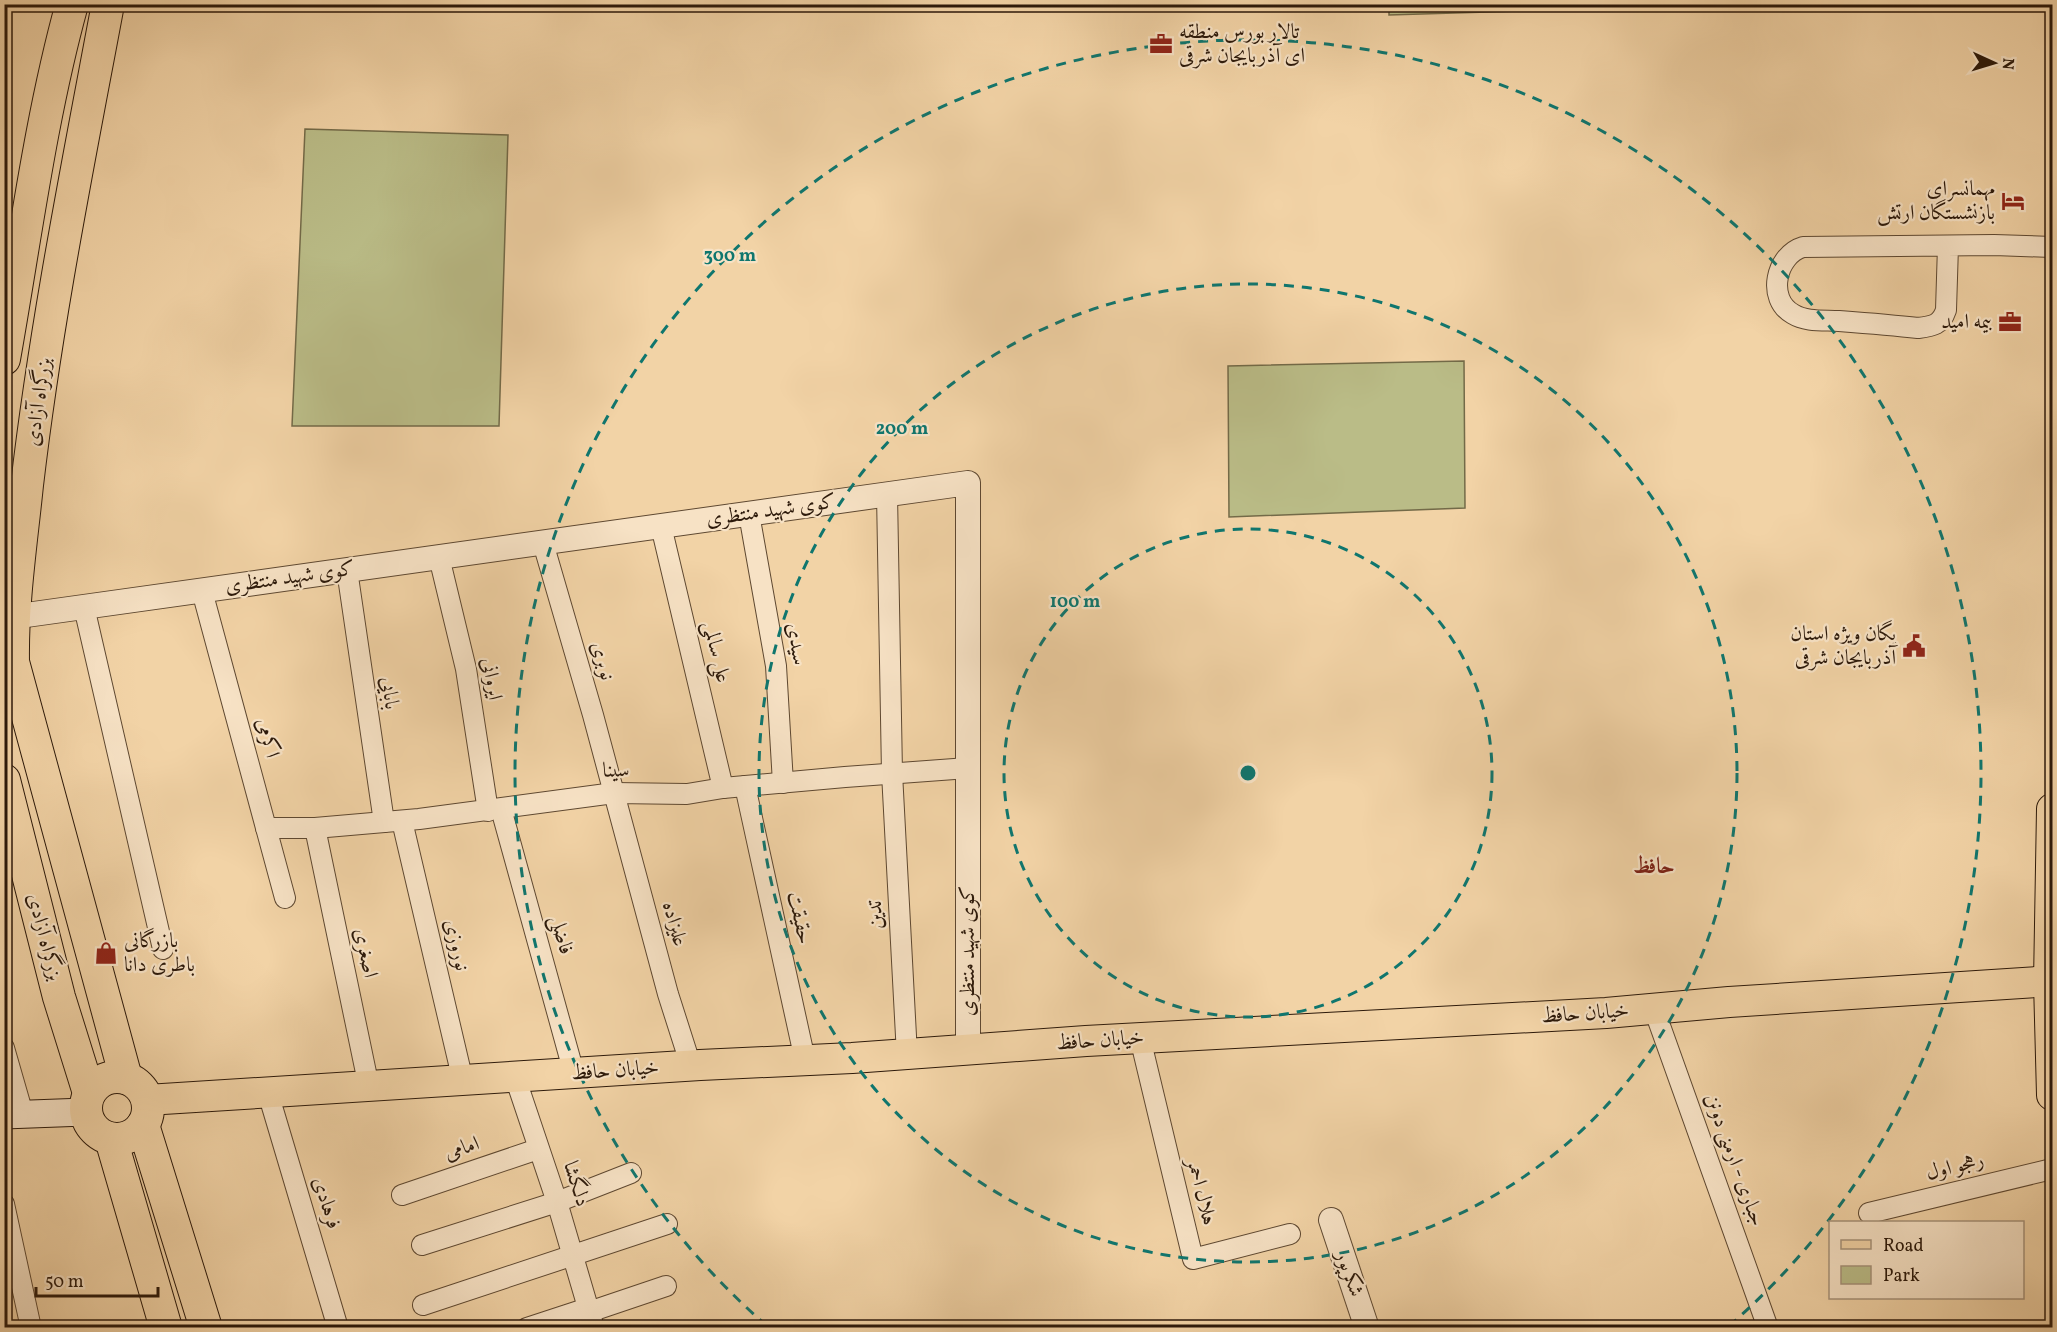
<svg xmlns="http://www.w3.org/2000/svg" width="2057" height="1332" font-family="Vollkorn,Amiri,serif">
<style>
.green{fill:#babc87;stroke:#736a48;stroke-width:1.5}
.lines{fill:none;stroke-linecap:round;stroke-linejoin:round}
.minor-casing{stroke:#5e4831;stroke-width:22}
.tertiary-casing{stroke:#5e4831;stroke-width:26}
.secondary-casing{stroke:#2c190a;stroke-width:29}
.primary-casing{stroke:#2c190a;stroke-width:32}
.trunk-casing{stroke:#2c190a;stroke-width:34}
.minor{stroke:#f7e2c5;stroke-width:20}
.tertiary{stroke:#f7e2c5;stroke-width:24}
.secondary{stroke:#f7e2c5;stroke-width:27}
.primary{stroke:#f2d3a6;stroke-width:30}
.trunk{stroke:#f2d3a6;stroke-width:32}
.ring{fill:none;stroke:#0f766e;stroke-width:3;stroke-dasharray:10 8}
.labels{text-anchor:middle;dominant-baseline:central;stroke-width:4.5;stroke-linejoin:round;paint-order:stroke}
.poi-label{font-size:21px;fill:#2c190a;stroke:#f7e2c5;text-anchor:end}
.street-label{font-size:21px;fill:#2c190a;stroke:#f7e2c5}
.neighbourhood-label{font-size:22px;font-weight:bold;fill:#7a1f14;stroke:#f7e2c5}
.centre{fill:#0f766e;stroke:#f7e2c5;stroke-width:3}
.ring-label{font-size:18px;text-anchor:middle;font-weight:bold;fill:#0f766e;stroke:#f7e2c5;stroke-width:4.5;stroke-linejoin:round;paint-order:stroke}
</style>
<rect width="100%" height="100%" fill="#f2d3a6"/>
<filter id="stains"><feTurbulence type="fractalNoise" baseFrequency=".00333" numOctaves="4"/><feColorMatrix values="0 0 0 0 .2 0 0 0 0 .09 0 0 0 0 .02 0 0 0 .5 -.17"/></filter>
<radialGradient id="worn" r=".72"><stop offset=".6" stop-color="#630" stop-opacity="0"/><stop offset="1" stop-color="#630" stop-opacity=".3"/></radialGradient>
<g class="green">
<path d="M 1520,5 L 1520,11 L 1389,15 L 1389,5 Z"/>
<path d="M 305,129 L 508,135 L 499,426 L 292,426 Z"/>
<path d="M 1464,361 L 1465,508 L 1229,517 L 1228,366 Z"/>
</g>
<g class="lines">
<g class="minor-casing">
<g id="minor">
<path d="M 1948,246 L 1946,310 C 1941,325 1933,326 1918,328 C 1891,325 1865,323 1839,321 C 1824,320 1806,322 1793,314 C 1766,299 1776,255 1803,247 L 1994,245 L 2052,247"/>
<path d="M 887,494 L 892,773 L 907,1055"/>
<path d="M 749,514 L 776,666 L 783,783"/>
<path d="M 661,526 L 723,788"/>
<path d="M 543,543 L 593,715 L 668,994 L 691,1066"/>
<path d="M 439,557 L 466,669 L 488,811"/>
<path d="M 347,570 L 384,822"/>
<path d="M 202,591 L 285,898"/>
<path d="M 84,607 L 163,949"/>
<path d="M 745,786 L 805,1060"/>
<path d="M 501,809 L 574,1073"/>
<path d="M 402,821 L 463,1081"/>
<path d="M 266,828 L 315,828 L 419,819 L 614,793 L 687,794 L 723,788 L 845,777 L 968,768"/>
<path d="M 315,828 L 369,1087"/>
<path d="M 1654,1009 L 1768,1328"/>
<path d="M 1140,1038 L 1193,1259 L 1290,1234"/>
<path d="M 4,1048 L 23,1114"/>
<path d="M 515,1077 L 557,1202 L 594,1328"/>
<path d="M 268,1093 L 338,1328"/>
<path d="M 402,1195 L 538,1149"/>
<path d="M 4,1204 L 31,1328"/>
<path d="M 1869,1213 L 2052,1169"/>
<path d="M 422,1245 L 557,1202 L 631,1173"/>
<path d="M 423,1305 L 667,1224"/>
<path d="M 589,1312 L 666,1286"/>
<path d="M 527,1328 L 588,1308"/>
</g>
</g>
<g class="tertiary-casing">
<g id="tertiary">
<path d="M 12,617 L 968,483 L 968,1051"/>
<path d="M 1331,1220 L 1367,1328"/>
</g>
</g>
<g class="secondary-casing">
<path id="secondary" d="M 4,1115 L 85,1112"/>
</g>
<g class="primary-casing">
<g id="primary">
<path d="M 2052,809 L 2049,982 L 2052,1095"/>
<path d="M 147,1100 L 700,1065 L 852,1058 L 1086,1041 L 1606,1013 L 1729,1002 L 2052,981"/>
</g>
</g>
<g class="trunk-casing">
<g id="trunk">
<path d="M 108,4 C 78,164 46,323 27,485 C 21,544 12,602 13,662 L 126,1078"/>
<path d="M 4,359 C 25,241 40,120 72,4"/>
<path d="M 4,780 L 59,997 L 89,1093"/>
<circle cx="117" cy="1108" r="31"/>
<path d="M 143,1125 L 206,1328"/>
<path d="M 111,1139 L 166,1328"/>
</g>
</g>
<use href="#minor" class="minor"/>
<use href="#tertiary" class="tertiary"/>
<use href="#secondary" class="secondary"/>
<use href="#primary" class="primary"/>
<use href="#trunk" class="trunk"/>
</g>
<g class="ring">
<circle cx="1248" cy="773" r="244"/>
<circle cx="1248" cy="773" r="489"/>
<path d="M767 1326A733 733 0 1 1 1729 1326"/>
</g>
<defs>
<g id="office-bare" transform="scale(1.8)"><path d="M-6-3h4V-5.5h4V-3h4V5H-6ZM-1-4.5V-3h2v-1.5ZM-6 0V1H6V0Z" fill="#8f2418" stroke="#f7e2c5" stroke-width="2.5" paint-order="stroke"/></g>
<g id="hotel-bare" transform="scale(1.8)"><path d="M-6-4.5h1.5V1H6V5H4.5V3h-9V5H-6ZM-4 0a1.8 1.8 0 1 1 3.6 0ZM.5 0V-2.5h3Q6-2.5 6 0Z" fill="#8f2418" stroke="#f7e2c5" stroke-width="2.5" paint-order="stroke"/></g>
<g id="civic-bare" transform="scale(1.8)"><path d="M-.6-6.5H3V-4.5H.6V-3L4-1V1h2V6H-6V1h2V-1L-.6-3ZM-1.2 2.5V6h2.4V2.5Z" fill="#8f2418" stroke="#f7e2c5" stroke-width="2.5" paint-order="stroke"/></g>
<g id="shop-bare" transform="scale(1.8)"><path d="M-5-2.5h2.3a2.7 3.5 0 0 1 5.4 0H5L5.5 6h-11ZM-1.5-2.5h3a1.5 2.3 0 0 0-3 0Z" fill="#8f2418" stroke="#f7e2c5" stroke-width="2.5" paint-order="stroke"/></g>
</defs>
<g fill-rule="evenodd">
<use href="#office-bare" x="1161" y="44"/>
<use href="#hotel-bare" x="2013" y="201"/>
<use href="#office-bare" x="2010" y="322"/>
<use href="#civic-bare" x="1914" y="646"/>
<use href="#shop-bare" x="106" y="953"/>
</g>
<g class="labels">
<g class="poi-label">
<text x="1179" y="32" text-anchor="start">تالار بورس منطقه<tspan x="1179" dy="24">ای آذربایجان شرقی</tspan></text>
<text x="1995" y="189">مهمانسرای<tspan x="1995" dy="24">بازنشستگان ارتش</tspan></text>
<text x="1992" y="322">بیمه امید</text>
<text x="1896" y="634">یگان ویژه استان<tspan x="1896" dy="24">آذربایجان شرقی</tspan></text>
<text x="124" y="941" text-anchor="start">بازرگانی<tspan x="124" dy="24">باطری دانا</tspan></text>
</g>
<g class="street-label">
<text transform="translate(39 402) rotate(-82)">بزرگراه آزادی</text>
<text transform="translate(771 511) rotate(-8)">کوی شهید منتظری</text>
<text transform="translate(290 578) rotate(-8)">کوی شهید منتظری</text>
<text transform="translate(796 644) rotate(81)">سیدی</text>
<text transform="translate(716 652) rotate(77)">علی سالمی</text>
<text transform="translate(602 661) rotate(74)">نوبری</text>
<text transform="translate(491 679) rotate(80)">ایروانی</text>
<text transform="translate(389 693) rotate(82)">بابایی</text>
<text transform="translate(267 738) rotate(75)">اکرمی</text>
<text transform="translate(616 771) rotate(-1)">سینا</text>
<text transform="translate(876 915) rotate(-93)">تدین</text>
<text transform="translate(799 918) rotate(78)">حقیقت</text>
<text transform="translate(674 924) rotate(75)">علیزاده</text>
<text transform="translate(561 935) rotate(75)">فاضلی</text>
<text transform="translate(44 937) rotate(76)">بزرگراه آزادی</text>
<text transform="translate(456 945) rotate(77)">نوروزی</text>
<text transform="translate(968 951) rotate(-90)">کوی شهید منتظری</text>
<text transform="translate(365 953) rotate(78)">اصغری</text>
<text transform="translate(1585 1014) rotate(-4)">خیابان حافظ</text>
<text transform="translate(1100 1041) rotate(-4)">خیابان حافظ</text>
<text transform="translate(615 1071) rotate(-4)">خیابان حافظ</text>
<text transform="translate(462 1149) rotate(-19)">امامی</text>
<text transform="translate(1734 1160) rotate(70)">جباری - ارمنی دونن</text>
<text transform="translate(1955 1167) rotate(-14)">رهجو اول</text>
<text transform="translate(576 1184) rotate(72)">دلگشا</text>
<text transform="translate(1201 1192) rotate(76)">هلال احمر</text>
<text transform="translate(326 1203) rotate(73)">فرهادی</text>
<text transform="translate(1349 1274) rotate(71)">شکرپور</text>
</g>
<g class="neighbourhood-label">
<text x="1654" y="867">حافظ</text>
</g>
</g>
<circle cx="1248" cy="773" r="9" class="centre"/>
<g class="ring-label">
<text x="730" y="261">300 m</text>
<text x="902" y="434">200 m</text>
<text x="1075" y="607">100 m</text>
</g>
<rect width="2057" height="1332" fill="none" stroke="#f2d3a6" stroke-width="24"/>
<rect x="6" y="6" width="2045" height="1320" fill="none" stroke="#2c190a" stroke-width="3"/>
<rect x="12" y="12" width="2033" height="1308" fill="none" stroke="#2c190a" stroke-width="1.5"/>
<rect x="1829" y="1221" width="195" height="78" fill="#f7e2c5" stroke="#a6927a" stroke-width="1.5"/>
<rect x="1841" y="1240" width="30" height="9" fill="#f2d3a6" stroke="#a6927a" stroke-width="1.5"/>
<text x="1883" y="1251" font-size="18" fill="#2c190a">Road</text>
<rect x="1841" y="1266" width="30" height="18" fill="#babc87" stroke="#a6927a" stroke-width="1.5"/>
<text x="1883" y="1281" font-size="18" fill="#2c190a">Park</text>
<g transform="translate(1994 63) rotate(94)" stroke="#f7e2c5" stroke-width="4.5" paint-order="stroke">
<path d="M0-4.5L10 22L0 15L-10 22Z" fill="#2c190a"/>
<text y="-9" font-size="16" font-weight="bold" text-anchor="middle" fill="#2c190a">N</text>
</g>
<path d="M36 1287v9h122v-9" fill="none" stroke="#2c190a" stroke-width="3"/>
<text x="45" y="1287" font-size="18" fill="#2c190a" stroke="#f7e2c5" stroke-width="4.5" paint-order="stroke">50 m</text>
<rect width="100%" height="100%" filter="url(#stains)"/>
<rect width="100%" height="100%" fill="url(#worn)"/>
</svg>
